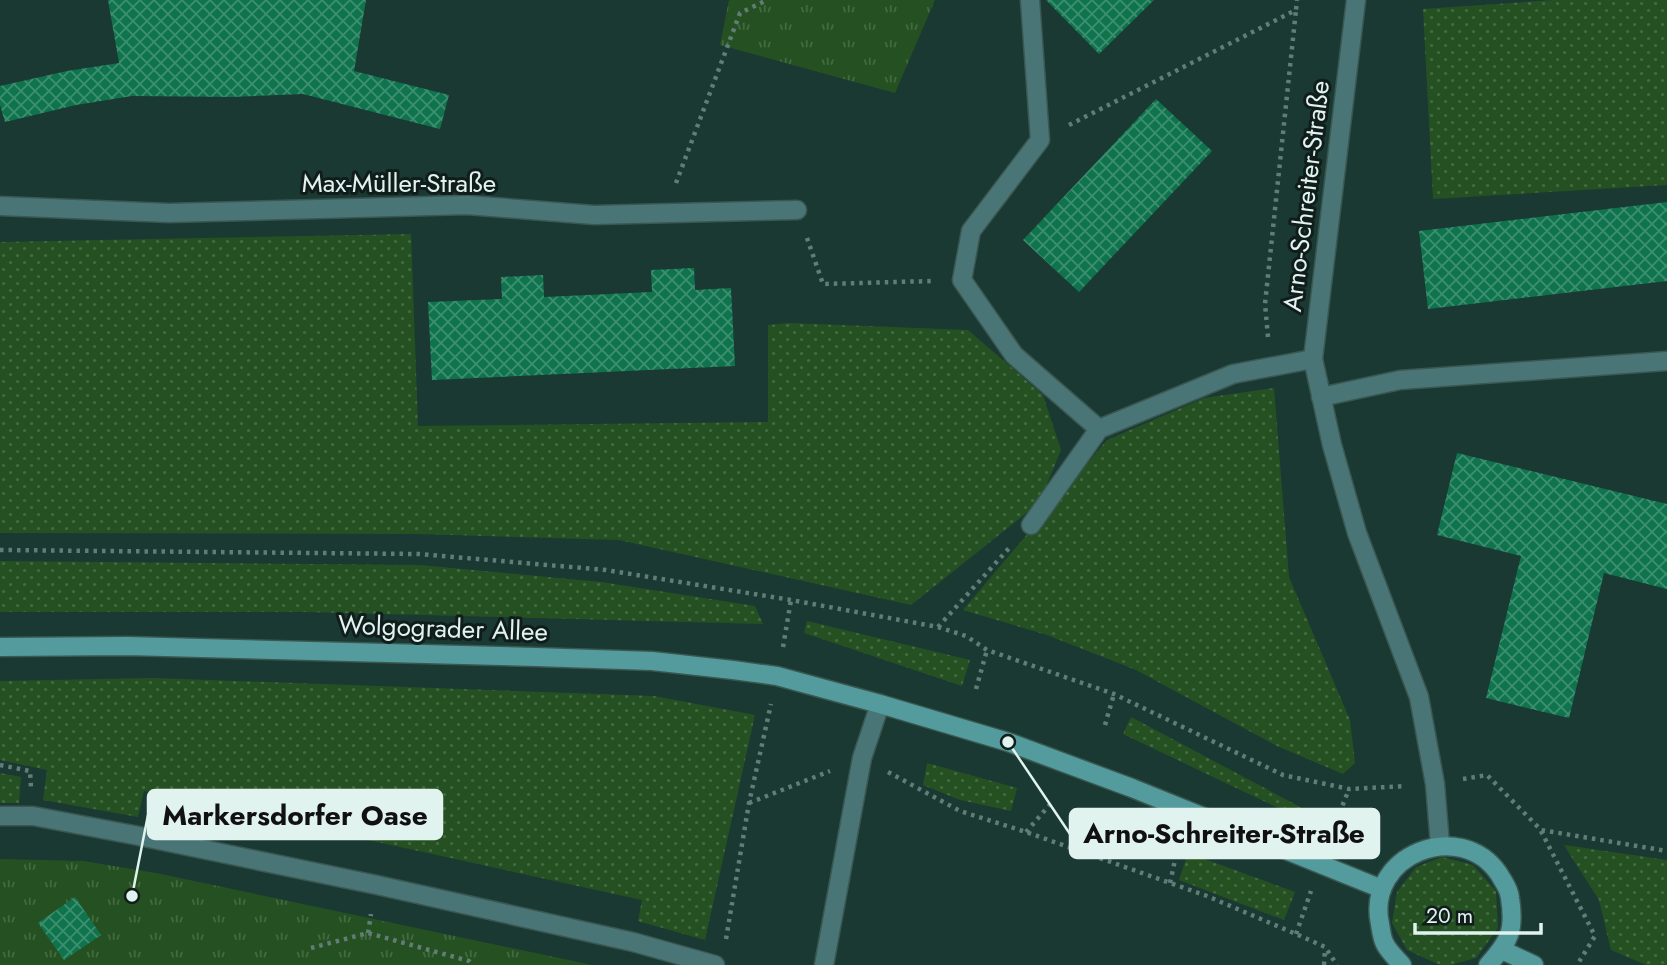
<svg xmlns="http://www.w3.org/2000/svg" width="1667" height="965" font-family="Jost,sans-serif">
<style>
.grass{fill:url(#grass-dots)}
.park{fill:url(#park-tufts)}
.building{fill:url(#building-cross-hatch)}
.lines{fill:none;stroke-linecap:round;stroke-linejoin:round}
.service-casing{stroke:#3a5751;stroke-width:21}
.minor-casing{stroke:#3a5751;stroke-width:21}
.secondary-casing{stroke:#3a5751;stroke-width:21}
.path{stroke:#627d77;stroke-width:4.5;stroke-dasharray:3.5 5;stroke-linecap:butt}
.service{stroke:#4a7576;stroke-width:18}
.minor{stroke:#4a7576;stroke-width:18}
.secondary{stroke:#539b9c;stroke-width:18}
.labels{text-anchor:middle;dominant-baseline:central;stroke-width:6;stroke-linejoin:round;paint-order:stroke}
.street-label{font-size:26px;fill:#e1f3ee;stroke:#101d1a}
.leader{fill:none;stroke:#e1f3ee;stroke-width:2.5}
.callout-dot{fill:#e1f3ee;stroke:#101d1a;stroke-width:2.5}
.callout{fill:#e1f3ee;stroke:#e1f3ee;stroke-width:2.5}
.callout-label{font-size:28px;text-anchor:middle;font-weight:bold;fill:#111}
</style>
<defs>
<pattern id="grass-dots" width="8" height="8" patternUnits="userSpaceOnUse" patternTransform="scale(1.75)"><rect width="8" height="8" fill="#255122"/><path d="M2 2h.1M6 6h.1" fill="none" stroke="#446a42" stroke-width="1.8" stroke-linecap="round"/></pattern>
<pattern id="park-tufts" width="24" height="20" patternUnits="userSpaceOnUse" patternTransform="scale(1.75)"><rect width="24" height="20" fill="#255122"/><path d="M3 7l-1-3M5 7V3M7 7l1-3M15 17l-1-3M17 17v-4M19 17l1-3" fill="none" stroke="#446a42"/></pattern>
<pattern id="building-cross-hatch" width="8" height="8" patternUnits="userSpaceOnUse" patternTransform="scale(1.75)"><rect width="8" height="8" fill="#0f744d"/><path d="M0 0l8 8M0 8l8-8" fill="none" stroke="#3d8f70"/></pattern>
</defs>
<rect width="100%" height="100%" fill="#1a3933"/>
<g class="grass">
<path d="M 1554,0 L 1667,0 L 1667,185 L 1433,199 L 1423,9 Z"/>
<path d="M 411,234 L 418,426 L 768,422 L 768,325 L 789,323 L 968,330 L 1043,395 L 1061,450 L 1039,503 L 911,605 L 619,540 L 418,534 L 0,533 L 0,242 Z"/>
<path d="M 1274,388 L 1289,577 L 1350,720 L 1355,763 L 1343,774 L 1277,746 L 1136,670 L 1047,635 L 963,610 L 1107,440 L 1204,398 Z"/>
<path d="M 0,561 L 420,565 L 601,582 L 755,606 L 763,624 L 305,612 L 0,612 Z"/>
<path d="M 807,621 L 970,660 L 962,686 L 804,633 Z"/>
<path d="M 154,678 L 654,696 L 755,715 L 705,940 L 638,921 L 642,900 L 144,791 L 138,817 L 43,800 L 47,770 L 0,760 L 0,681 Z"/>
<path d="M 1131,717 L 1302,808 L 1295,816 L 1123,734 Z"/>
<path d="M 927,763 L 1017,788 L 1011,811 L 960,800 L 923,785 Z"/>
<path d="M 0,773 L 21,777 L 19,803 L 0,803 Z"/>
<path d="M 1564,845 L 1667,860 L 1667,965 L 1646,965 L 1611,950 L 1599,900 Z"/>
<path d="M 1188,853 L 1295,892 L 1284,920 L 1179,880 Z"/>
<path d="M 1442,857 L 1473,865 L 1496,891 L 1498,928 L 1476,958 L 1450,965 L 1440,965 L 1407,950 L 1392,923 L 1397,892 L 1416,867 Z"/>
</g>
<g class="park">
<path d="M 729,0 L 935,0 L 895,93 L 720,45 Z"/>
<path d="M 0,859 L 83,861 L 156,873 L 592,965 L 0,965 Z"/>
</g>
<g class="building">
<path d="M 108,0 L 366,0 L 354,71 L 449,95 L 440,129 L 303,94 L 232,97 L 132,96 L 76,105 L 5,122 L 0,105 L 0,86 L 67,71 L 119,63 Z"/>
<path d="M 1046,0 L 1154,0 L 1099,54 Z"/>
<path d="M 1156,99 L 1212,151 L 1079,292 L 1023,240 Z"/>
<path d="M 1667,202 L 1667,281 L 1428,309 L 1419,231 Z"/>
<path d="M 694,268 L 695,290 L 731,288 L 735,366 L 432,380 L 428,302 L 502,299 L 501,277 L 543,275 L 544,297 L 652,292 L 651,270 Z"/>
<path d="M 1457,453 L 1667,504 L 1667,589 L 1604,573 L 1569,718 L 1486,698 L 1521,556 L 1437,535 Z"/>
<path d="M 75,897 L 101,935 L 64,960 L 38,923 Z"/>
</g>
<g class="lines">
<g class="service-casing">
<g id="service">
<path d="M 1030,0 L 1040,140 L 971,231 L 962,280 L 1014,355 L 1099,429"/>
<path d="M 1031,525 L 1099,429 L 1233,374 L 1313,359"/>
</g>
</g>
<g class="minor-casing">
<g id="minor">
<path d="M 1356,0 L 1313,359 L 1332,445 L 1357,533 L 1419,697 L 1435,784 L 1440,845"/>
<path d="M 0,206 L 169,213 L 467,205 L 594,215 L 797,210"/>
<path d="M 1321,397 L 1400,380 L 1667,361"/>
<path d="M 0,816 L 33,816 L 134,835 L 377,885 L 633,942 L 715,965"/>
<path d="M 824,965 L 862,758 L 880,704"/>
</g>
</g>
<g class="secondary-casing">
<g id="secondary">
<path d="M 0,647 L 128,646 L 536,657 L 652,661 L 733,670 L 777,676 L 880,704 L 1008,742 L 1132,788 L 1382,889"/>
<path d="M 1502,950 L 1534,965"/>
<path d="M 1402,965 C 1397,959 1389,952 1385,944 C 1382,939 1381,930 1380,924 C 1365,855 1460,817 1499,874 C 1504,883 1509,888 1510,898 C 1515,930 1510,941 1488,965"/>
</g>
</g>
<g class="path">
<path d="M 1069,125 L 1296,10 L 1297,0"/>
<path d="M 676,183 L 740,13 L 767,0"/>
<path d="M 807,238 L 823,284 L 933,281"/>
<path d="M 1268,337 L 1265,304 L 1296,10"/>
<path d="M 0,550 L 419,554 L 606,570 L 791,600 L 938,627 L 966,636 L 987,650 L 1114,694 L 1283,775 L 1349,789 L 1406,786"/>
<path d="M 938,627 L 1011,546"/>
<path d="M 783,647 L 791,600"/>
<path d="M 976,689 L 987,650"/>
<path d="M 1105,725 L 1114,694"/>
<path d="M 0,765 L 30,771 L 31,788"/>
<path d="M 888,772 L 960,811 L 1026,832 L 1207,896 L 1296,934 L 1325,947 L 1337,965"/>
<path d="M 1463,779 L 1487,775 L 1541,830 L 1667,851"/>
<path d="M 749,803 L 830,771"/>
<path d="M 1541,831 L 1595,936 L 1577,965"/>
<path d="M 1026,832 L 1053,801"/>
<path d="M 1330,837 L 1349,789"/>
<path d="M 1170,883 L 1177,851"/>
<path d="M 368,933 L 371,914"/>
<path d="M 1296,934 L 1311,891"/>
<path d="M 726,939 L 749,803 L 771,704"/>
<path d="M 311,948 L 368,933 L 469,961 L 473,965"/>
<path d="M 1324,965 L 1325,948"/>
</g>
<use href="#service" class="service"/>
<use href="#minor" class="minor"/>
<use href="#secondary" class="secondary"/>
</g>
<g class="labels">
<g class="street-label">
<text x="399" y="183">Max-Müller-Straße</text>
<text transform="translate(1306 196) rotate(-83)">Arno-Schreiter-Straße</text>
<text transform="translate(443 628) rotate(2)">Wolgograder Allee</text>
</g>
</g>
<path class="leader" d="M132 896L148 815M1008 742L1070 834"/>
<g class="callout-dot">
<circle cx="132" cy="896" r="7"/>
<circle cx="1008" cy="742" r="7"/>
</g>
<g class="callout">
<rect x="148" y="790" width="294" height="49" rx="7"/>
<rect x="1070" y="809" width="309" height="49" rx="7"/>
</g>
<g class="callout-label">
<text x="295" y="825">Markersdorfer Oase</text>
<text x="1224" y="843">Arno-Schreiter-Straße</text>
</g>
<path d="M1415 923v10h126v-10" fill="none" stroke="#e1f3ee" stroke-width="3.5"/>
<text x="1426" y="923" font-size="21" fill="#e1f3ee" stroke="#101d1a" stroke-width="5" paint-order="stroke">20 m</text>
</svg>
